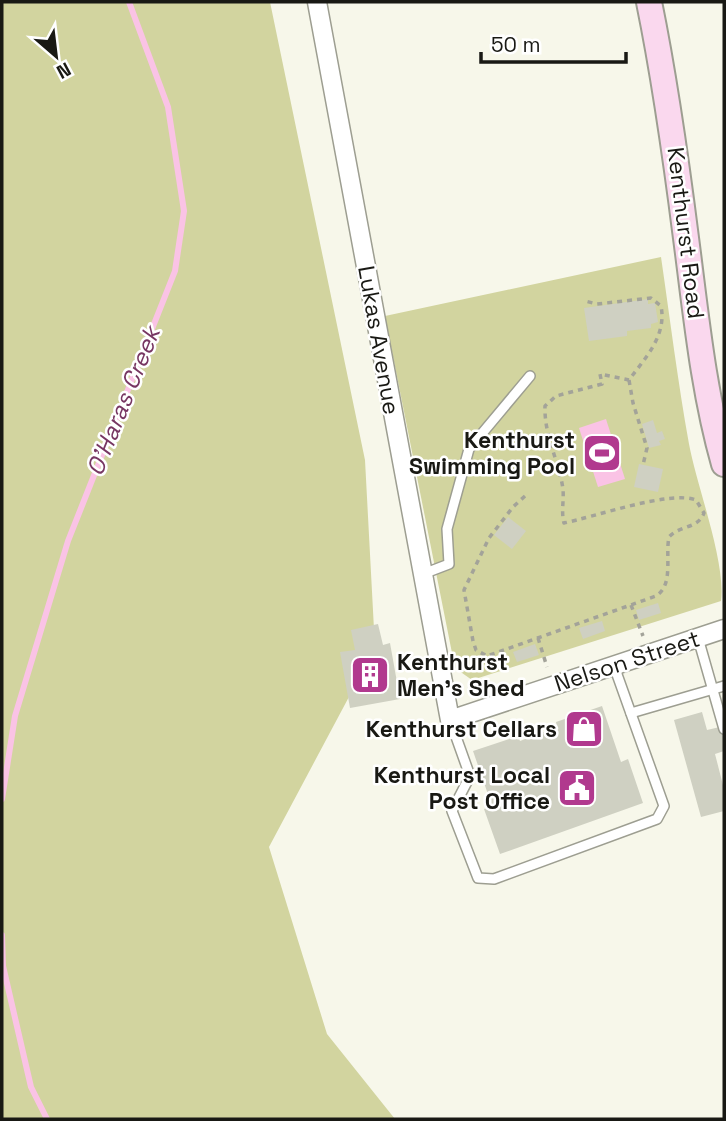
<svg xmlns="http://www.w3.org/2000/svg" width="726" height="1121" font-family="'Space Grotesk',sans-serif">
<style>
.green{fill:#d2d49f}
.water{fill:#fac3e5}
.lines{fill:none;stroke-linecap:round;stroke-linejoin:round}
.stream{stroke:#fac3e5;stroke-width:6}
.building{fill:#cfd0c2}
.lane-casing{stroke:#9d9e91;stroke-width:12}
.street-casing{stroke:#9d9e91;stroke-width:21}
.secondary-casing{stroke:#9d9e91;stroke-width:28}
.path{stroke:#a3a399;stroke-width:3.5;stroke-dasharray:5 5;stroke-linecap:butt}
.lane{stroke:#fff;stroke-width:9}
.street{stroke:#fff;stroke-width:18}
.secondary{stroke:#fad8ee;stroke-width:24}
.labels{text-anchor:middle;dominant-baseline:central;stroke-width:5;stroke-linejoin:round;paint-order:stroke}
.street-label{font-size:23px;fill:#191914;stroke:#fff}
.poi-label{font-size:23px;font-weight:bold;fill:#191914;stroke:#fff;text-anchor:end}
.water-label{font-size:24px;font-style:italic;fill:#773662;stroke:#fff}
</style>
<rect width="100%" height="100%" fill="#f7f7ea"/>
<g class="green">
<path d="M 2,2 L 270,2 L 365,460 L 375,648 L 269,847 L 327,1034 L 395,1119 L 2,1119 Z"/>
<path d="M 661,257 C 670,319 678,383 689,444 C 697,487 726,562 721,601 L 472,680 L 455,668 L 385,316 Z"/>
</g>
<path class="water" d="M 606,419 L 625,479 L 598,487 L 579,428 Z"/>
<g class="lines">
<g class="stream">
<path d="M 2,799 L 15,716 L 68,541 L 175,271 L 184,211 L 168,107 L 129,2"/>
<path d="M 2,935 L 3,966 L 31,1087 L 47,1119"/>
</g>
</g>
<g class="building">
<path d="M 648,299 L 648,304 L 655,303 L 658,322 L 651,324 L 651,328 L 627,331 L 627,336 L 589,341 L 584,308 Z"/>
<path d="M 653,420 L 657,433 L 662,431 L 665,439 L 659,441 L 661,445 L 649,448 L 642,424 Z"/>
<path d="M 639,464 L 663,469 L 658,492 L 634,487 Z"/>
<path d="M 508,517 L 526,531 L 512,549 L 494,535 Z"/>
<path d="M 658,603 L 661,613 L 639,620 L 636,610 Z"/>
<path d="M 602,621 L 605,631 L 583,639 L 579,628 Z"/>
<path d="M 378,624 L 383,645 L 390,643 L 400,699 L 350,708 L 340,652 L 355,650 L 351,630 Z"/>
<path d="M 535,644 L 539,655 L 517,662 L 513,652 Z"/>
<path d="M 602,706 L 621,762 L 628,759 L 643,803 L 500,854 L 484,809 L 492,806 L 473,751 L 518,736 L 520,741 L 557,727 L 556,722 Z"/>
<path d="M 702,712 L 707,730 L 724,726 L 724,751 L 715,754 L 724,789 L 724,811 L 701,817 L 674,720 Z"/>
</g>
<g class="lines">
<g class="lane-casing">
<g id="lane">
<path d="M 423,574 L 449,564 L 447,529 L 469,449 L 530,376"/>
<path d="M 698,638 L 724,729"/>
<path d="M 631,713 L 724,686"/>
<path d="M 450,720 L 470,776 L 452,811 L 478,878 L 494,879 L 657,819 L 664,806 L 614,666"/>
</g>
</g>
<g class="street-casing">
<path id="street" d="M 317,2 L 450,720 L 724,629"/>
</g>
<g class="secondary-casing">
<path id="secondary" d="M 649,2 C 665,80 676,159 686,238 C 696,314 703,390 724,464"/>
</g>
<g class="path">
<path d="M 629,380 L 633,403 L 647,448 L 643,465"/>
<path d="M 525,496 L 513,507 L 489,538 L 464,590 L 473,641 L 476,650 L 487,656 L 656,596 C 674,585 665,556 669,537 C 680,525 698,529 704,513 L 696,500 C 670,490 594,517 564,523 C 561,512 564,501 563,489 C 559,461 544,436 545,406 L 556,396 L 602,384 L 600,374 L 629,380 C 645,358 667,336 661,306 L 651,298 L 597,304 L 585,301"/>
<path d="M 631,605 L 643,636"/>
<path d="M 538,638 L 547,667"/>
</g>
<use href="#lane" class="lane"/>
<use href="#street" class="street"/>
<use href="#secondary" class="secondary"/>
</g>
<defs>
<g id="stadium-square" transform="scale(2.0125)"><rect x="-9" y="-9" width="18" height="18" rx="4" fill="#b1398e" stroke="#fff"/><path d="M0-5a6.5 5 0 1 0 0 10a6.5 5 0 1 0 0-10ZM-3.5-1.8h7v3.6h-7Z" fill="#fff"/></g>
<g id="building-square" transform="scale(2.0125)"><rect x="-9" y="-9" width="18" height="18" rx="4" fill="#b1398e" stroke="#fff"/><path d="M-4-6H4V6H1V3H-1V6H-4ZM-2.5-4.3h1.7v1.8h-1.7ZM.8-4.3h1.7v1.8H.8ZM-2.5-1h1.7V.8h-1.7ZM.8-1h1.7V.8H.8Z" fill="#fff"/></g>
<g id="shop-square" transform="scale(2.0125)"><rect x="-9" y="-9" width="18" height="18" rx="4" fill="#b1398e" stroke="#fff"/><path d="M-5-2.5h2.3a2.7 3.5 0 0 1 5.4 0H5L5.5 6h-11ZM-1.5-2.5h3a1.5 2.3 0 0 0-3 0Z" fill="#fff"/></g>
<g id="civic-square" transform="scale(2.0125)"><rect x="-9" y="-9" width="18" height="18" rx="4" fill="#b1398e" stroke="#fff"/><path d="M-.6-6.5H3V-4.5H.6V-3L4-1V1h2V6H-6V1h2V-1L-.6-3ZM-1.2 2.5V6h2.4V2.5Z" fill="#fff"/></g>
</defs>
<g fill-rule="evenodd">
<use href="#stadium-square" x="602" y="453"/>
<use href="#building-square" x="370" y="675"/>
<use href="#shop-square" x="584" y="729"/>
<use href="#civic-square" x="577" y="788"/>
</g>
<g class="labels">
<g class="street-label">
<text transform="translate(686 233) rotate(83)">Kenthurst Road</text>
<text transform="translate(379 340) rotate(80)">Lukas Avenue</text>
<text transform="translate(627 661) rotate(-18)">Nelson Street</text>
</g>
<g class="poi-label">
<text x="575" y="440">Kenthurst<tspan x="575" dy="26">Swimming Pool</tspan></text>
<text x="397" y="662" text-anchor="start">Kenthurst<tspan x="397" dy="26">Men's Shed</tspan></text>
<text x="557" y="729">Kenthurst Cellars</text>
<text x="550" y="775">Kenthurst Local<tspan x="550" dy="26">Post Office</tspan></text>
</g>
<g class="water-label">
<text transform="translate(123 401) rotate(-68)">O'Haras Creek</text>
</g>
</g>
<rect width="726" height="1121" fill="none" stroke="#191914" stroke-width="7"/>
<g transform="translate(56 56) rotate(152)" stroke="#ffffff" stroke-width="5" paint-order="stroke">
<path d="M0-5L12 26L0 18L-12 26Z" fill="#191914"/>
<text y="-10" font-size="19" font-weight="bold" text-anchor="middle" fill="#191914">N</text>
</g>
<path d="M481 52v10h145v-10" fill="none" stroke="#191914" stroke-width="3.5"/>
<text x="491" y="52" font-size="21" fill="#191914" stroke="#ffffff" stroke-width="5" paint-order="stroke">50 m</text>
</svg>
